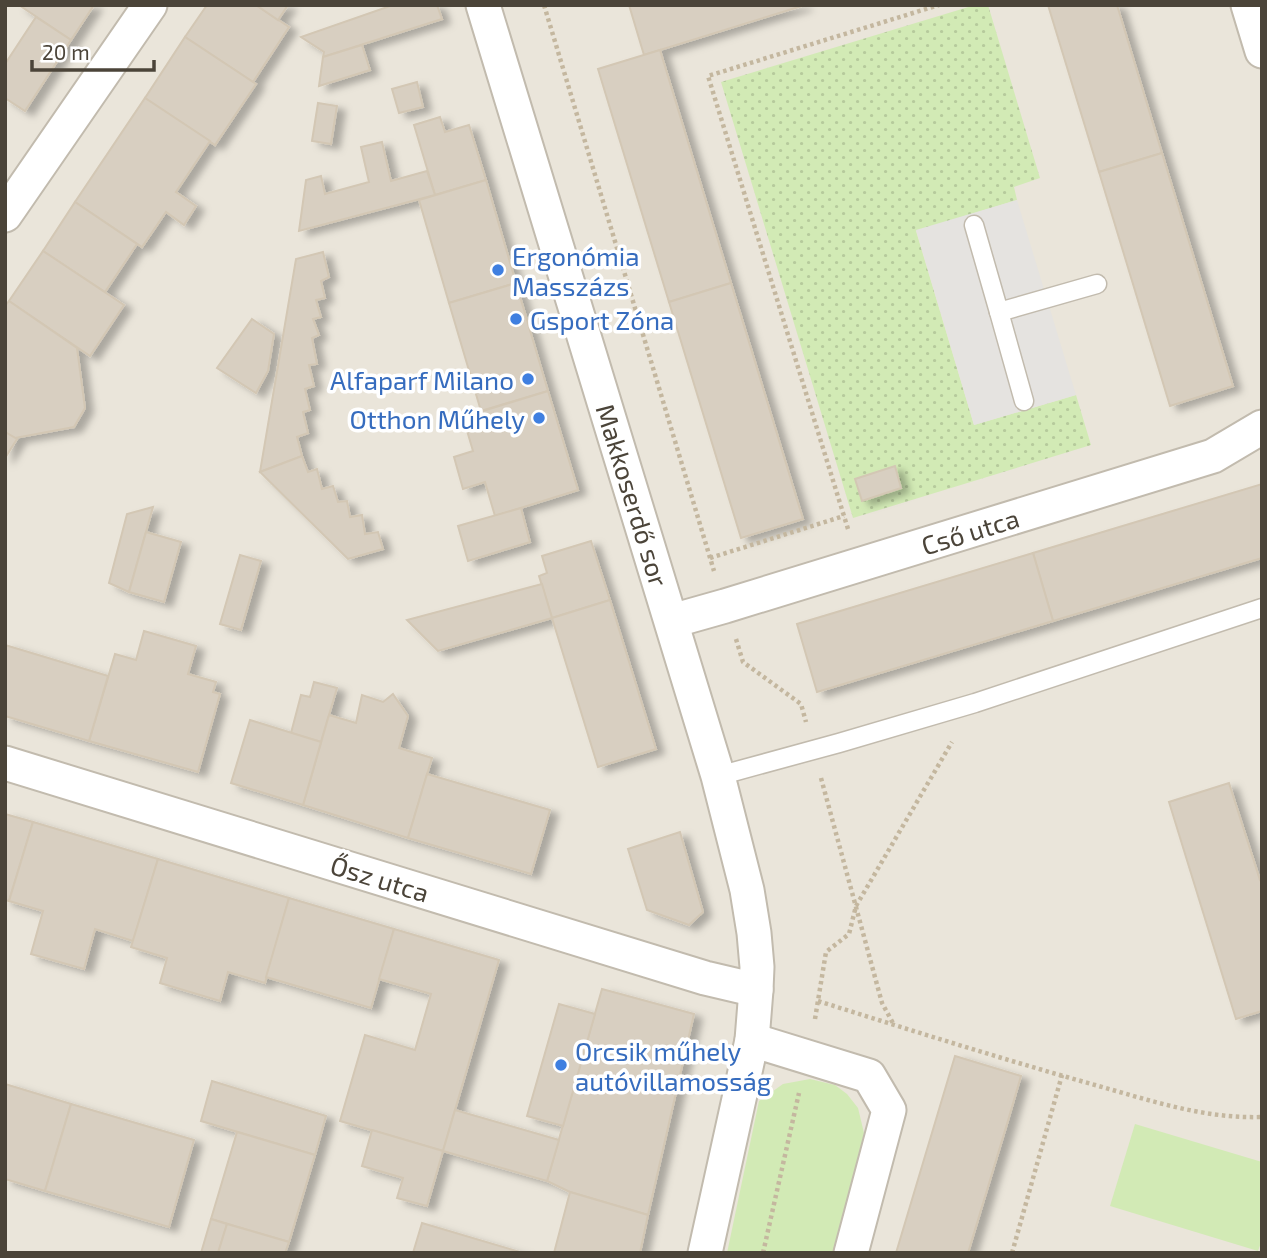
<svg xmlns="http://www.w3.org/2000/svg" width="1267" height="1258" font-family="'Exo 2',sans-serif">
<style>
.residential{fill:#eae5da}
.green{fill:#d2eab5}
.park{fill:url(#park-dots)}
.parking{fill:#e5e3e0}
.building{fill:#d8cfc1;stroke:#d3c7b4;stroke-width:2;filter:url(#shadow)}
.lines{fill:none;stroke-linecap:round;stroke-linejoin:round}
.service-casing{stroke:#c2bbae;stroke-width:21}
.minor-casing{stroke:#c2bbae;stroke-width:37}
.path{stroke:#c4b79f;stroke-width:4.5;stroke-dasharray:3.5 3.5;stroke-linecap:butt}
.service{stroke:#fff;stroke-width:18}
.minor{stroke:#fff;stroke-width:33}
.shop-dot{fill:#3f7fe0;stroke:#fff;stroke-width:2.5}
.labels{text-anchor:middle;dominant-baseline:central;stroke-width:7;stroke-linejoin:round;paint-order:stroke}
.shop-label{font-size:26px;fill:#366cbe;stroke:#fff;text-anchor:start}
.street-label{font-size:26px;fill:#4b4439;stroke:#fff}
</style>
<defs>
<pattern id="park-dots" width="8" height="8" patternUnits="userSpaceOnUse" patternTransform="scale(1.75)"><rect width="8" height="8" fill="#d2eab5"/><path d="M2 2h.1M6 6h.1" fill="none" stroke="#b6ca9c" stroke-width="1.8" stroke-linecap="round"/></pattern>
<filter id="shadow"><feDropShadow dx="8" dy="4.5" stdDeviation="3.5" flood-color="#0004"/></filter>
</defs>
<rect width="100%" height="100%" fill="#f6f3ec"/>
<rect class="residential" x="5" y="5" width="1257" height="1248"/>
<g class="green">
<path d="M 810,1079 L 835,1085 L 847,1094 L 858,1108 L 864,1133 L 836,1253 L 727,1253 L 759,1101 L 783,1084 Z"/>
<path d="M 1135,1124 L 1262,1162 L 1262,1240 L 1258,1251 L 1110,1206 Z"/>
</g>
<path class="park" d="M 975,5 L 988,5 L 1040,178 L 1014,187 L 1017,200 L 916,231 L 974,425 L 1076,395 L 1091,445 L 853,518 L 721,82 Z"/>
<path class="parking" d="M 1017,200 L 1076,395 L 974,425 L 916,230 Z"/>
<g class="building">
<path d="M 19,5 L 94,5 L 71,40 Z"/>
<path d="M 207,5 L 256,5 L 289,27 L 253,82 L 185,37 Z"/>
<path d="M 256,5 L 288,5 L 278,20 Z"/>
<path d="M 393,5 L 437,5 L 442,19 L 323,57 L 324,52 L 301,37 Z"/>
<path d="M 629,5 L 805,5 L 644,55 Z"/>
<path d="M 1048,5 L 1117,5 L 1162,153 L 1099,172 Z"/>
<path d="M 36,17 L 71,40 L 25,111 L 5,98 L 5,64 Z"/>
<path d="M 185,37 L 256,84 L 215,145 L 145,98 Z"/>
<path d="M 362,45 L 370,70 L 319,86 L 323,57 Z"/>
<path d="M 660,50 L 731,283 L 669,302 L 598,69 Z"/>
<path d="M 417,82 L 423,107 L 399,113 L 392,89 Z"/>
<path d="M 145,98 L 210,141 L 176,192 L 196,206 L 184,225 L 166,212 L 142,247 L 75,202 Z"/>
<path d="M 318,103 L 337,106 L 331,144 L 312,141 Z"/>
<path d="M 440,117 L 445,132 L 469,125 L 486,180 L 435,195 L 414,125 Z"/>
<path d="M 382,142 L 391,181 L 427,171 L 435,195 L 299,231 L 306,180 L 321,176 L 325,194 L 369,182 L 361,147 Z"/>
<path d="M 1162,153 L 1233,386 L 1170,406 L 1099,172 Z"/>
<path d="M 486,180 L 516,283 L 449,303 L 419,200 Z"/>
<path d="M 75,202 L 137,244 L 105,292 L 43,251 Z"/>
<path d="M 43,251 L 124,305 L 90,356 L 9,301 Z"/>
<path d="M 323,252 L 329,277 L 321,281 L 325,298 L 316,300 L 321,317 L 313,319 L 319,335 L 312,338 L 317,364 L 309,365 L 314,386 L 305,389 L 310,410 L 303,412 L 308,433 L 297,437 L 302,456 L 260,472 L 296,259 Z"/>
<path d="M 516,283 L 548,391 L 481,411 L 449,303 Z"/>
<path d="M 731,283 L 803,519 L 741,538 L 669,302 Z"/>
<path d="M 9,301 L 77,348 L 85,408 L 74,427 L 15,438 L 5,432 L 5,306 Z"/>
<path d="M 252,319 L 274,334 L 268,371 L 256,393 L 217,368 Z"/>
<path d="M 548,391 L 578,490 L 495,516 L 485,482 L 463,489 L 454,457 L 473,451 L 463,417 Z"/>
<path d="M 5,432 L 17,439 L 5,458 Z"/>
<path d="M 302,456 L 308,472 L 317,469 L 322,489 L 333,486 L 338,502 L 347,501 L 350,517 L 362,515 L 365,534 L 378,532 L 383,549 L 348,559 L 260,472 Z"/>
<path d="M 895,466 L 901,488 L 862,501 L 855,479 Z"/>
<path d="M 1262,484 L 1262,558 L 1053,621 L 1033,553 Z"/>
<path d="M 153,507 L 146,532 L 129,592 L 109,583 L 127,514 Z"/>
<path d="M 521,508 L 530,542 L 468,561 L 458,526 Z"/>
<path d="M 146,532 L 181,542 L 164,602 L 129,592 Z"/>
<path d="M 591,541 L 610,600 L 552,618 L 539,576 L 547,573 L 542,556 Z"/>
<path d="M 1033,553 L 1053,621 L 817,692 L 797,624 Z"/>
<path d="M 240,555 L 261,561 L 241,630 L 220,624 Z"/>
<path d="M 542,584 L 552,618 L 438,651 L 407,620 Z"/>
<path d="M 610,600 L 656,749 L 598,767 L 552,618 Z"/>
<path d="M 144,631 L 196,646 L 188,674 L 216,682 L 213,692 L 220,694 L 198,772 L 89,741 L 115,654 L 136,660 Z"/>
<path d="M 5,645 L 108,676 L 89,741 L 5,716 Z"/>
<path d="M 314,682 L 337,688 L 321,742 L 291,733 L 301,695 L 310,697 Z"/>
<path d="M 393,694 L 408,716 L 399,748 L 432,758 L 408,838 L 303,805 L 329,715 L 356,723 L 362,695 L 383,702 Z"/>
<path d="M 250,720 L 321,742 L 303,805 L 231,783 Z"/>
<path d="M 427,774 L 550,810 L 531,874 L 408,838 Z"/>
<path d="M 1229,783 L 1260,880 L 1262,879 L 1262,1011 L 1236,1019 L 1169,802 Z"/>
<path d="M 5,814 L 33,822 L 9,901 L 5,900 Z"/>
<path d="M 33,822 L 158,859 L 133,941 L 95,929 L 84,969 L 31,954 L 43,911 L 9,901 Z"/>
<path d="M 680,832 L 703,912 L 689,925 L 647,910 L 628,849 Z"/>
<path d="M 158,859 L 289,898 L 265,983 L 228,972 L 220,1001 L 160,983 L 167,958 L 131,947 Z"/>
<path d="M 289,898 L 394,929 L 371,1008 L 266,977 Z"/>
<path d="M 394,929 L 499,960 L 443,1151 L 340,1121 L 365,1035 L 415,1050 L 431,994 L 379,979 Z"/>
<path d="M 602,989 L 694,1014 L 648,1215 L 570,1192 L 547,1181 Z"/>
<path d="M 559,1004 L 595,1014 L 563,1126 L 527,1116 Z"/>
<path d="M 955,1056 L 1021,1076 L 1007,1124 L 968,1253 L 896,1253 Z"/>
<path d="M 212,1081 L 326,1116 L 315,1155 L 201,1121 Z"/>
<path d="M 5,1084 L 71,1104 L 45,1191 L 5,1179 Z"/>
<path d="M 71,1104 L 194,1140 L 169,1227 L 45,1191 Z"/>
<path d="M 455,1110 L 559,1140 L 547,1181 L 443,1151 Z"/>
<path d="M 372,1130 L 443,1151 L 427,1206 L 397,1198 L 403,1178 L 362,1166 Z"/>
<path d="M 237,1132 L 315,1155 L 289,1242 L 211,1219 Z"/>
<path d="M 570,1192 L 648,1215 L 640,1253 L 554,1253 Z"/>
<path d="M 211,1219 L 227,1224 L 218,1253 L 201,1253 Z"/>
<path d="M 422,1223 L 523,1253 L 413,1253 Z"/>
<path d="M 227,1224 L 289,1242 L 285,1253 L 218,1253 Z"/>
</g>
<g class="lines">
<g class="service-casing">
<g id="service">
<path d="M 974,225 L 999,312 L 1097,284"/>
<path d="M 999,312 L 1024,401"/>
<path d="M 718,776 L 839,743 L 975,703 L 1262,608"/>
</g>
</g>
<g class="minor-casing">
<g id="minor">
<path d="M 483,5 L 718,776 L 747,890 L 754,933 L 757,967 L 756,990 L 752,1040 L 705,1253"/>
<path d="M 1248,5 L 1262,51"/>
<path d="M 5,215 L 150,5"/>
<path d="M 672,621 L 725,606 L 1213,456 L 1262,427"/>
<path d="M 5,763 L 705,978 L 756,990"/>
<path d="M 752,1040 L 869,1076 L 889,1110 L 851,1253"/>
</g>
</g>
<g class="path">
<path d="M 544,5 L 714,571"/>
<path d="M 848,529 L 708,76 L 939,5"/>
<path d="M 710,558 L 844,516"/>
<path d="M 736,639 L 743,662 L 801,704 L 806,722"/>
<path d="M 821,778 L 882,1003 L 894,1025"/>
<path d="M 818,1001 C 910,1030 1002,1059 1095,1085 C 1149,1100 1204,1119 1262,1117"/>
<path d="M 815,1019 L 826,952 L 849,934 L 856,906 L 952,742"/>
<path d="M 763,1253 L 799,1093"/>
<path d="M 1012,1253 L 1062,1075"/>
</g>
<use href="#service" class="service"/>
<use href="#minor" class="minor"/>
</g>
<g class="shop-dot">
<circle cx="498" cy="270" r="7"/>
<circle cx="516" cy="319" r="7"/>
<circle cx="528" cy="379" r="7"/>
<circle cx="539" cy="418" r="7"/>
<circle cx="561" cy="1065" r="7"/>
</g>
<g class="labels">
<g class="shop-label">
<text x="512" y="255">Ergonómia<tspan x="512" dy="30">Masszázs</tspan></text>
<text x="530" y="319">Gsport Zóna</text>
<text x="514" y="379" text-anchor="end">Alfaparf Milano</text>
<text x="525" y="418" text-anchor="end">Otthon Műhely</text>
<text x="575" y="1050">Orcsik műhely<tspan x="575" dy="30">autóvillamosság</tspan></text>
</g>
<g class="street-label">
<text transform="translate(633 495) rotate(73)">Makkoserdő sor</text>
<text transform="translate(970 531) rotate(-17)">Cső utca</text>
<text transform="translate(380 878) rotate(17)">Ősz utca</text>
</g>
</g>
<rect width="1267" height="1258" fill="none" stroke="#4b4439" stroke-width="14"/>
<path d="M32 60v10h122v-10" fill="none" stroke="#4b4439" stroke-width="3.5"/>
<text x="42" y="60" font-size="21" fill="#4b4439" stroke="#ffffff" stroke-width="5" paint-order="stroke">20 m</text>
</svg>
